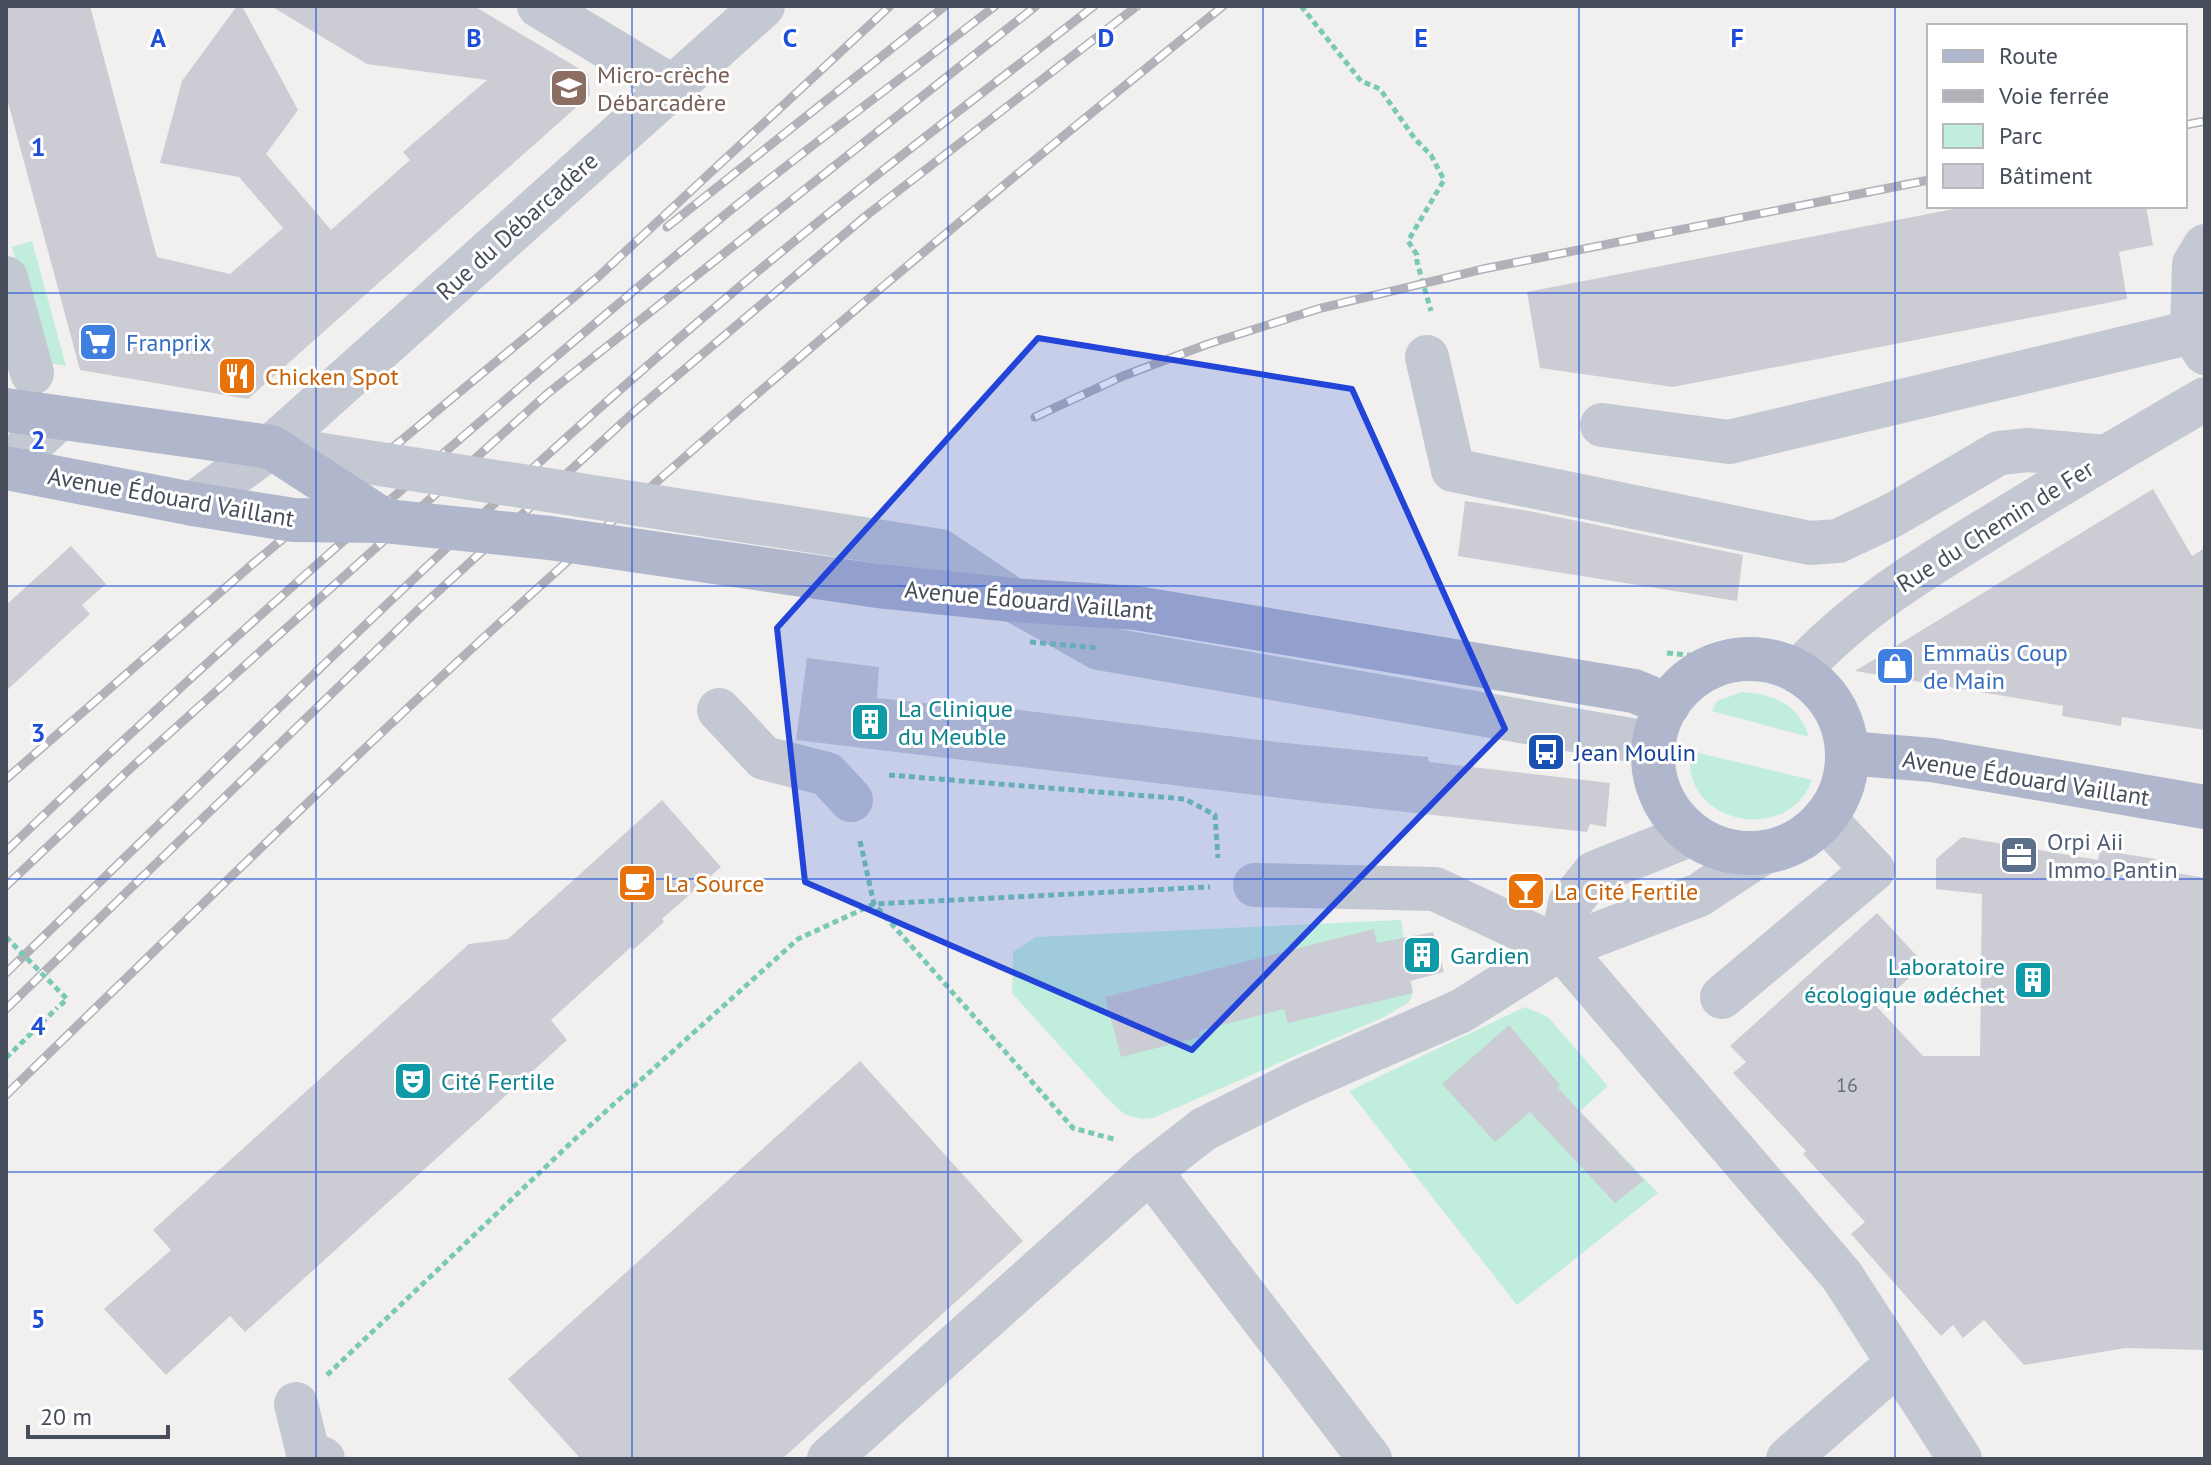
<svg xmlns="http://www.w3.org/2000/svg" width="2211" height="1465" font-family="'PT Sans',sans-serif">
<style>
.green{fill:#c0eddc}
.building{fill:#cccdd4}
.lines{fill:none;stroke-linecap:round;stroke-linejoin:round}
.path{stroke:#79c9b6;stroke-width:5;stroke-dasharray:6 4;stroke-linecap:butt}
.minor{stroke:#c3c8d3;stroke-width:44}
.major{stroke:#b0b7cc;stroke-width:44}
.rail-casing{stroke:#b1b2b9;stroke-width:9}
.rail{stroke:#fff;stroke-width:6;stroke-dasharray:18;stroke-linecap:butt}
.path-bridge{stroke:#79c9b6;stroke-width:5;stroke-dasharray:6 4;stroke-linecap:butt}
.minor-bridge{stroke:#c3c8d3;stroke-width:44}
.major-bridge{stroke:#b0b7cc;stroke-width:44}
.marked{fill:#2244d8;fill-opacity:0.2;stroke:#2244d8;stroke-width:6;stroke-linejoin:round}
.grid{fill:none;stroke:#1d4ed8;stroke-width:2;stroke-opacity:0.55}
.labels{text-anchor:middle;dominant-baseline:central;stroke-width:6;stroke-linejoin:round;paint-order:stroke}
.number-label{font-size:20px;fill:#696d7a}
.education-label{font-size:24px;fill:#785e54;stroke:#fff;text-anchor:start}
.street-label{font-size:24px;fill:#484d5c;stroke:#fff}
.shop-label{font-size:24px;fill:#366cbe;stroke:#fff;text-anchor:start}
.food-label{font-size:24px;fill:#c56008;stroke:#fff;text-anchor:start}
.culture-label{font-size:24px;fill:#0d838f;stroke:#fff;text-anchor:start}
.transit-label{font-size:24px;fill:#164399;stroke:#fff;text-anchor:start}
.service-label{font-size:24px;fill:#4e5e75;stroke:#fff;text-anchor:start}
.grid-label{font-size:26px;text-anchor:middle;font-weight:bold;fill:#1d4ed8;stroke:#fff;stroke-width:6;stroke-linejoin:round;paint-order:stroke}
</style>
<rect width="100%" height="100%" fill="#f1f0ef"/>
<g class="green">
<path d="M 32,241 L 66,366 L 43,362 L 12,247 Z"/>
<path d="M 1742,692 C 1773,694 1799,704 1809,737 L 1712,711 L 1717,701 Z"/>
<path d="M 1691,751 L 1812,780 C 1788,847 1678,823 1691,751 Z"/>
<path d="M 1401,920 L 1413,993 L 1409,1002 L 1384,1017 L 1153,1118 L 1141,1119 L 1124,1114 L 1106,1097 L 1012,993 L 1013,952 L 1036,937 Z"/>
<path d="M 1525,1007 L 1548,1017 L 1608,1086 L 1580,1111 L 1658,1193 L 1517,1305 L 1349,1091 Z"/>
</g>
<g class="building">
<path d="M 6,6 L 90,6 L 157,257 L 230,274 L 283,228 L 239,177 L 160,163 L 182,81 L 237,6 L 242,6 L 298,110 L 266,154 L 331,230 L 410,160 L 403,152 L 487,80 L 367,64 L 271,6 L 474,6 L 588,74 L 590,95 L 248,399 L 80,370 L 6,95 Z"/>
<path d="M 1969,206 L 2146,206 L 2153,245 L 2119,252 L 2127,299 L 1673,387 L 1540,368 L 1527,292 Z"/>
<path d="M 2153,489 L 2192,556 L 2205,548 L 2205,730 L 2122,717 L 2121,726 L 2062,716 L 2063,706 L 1855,671 Z"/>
<path d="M 1465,501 L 1529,511 L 1743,555 L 1737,601 L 1458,556 Z"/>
<path d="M 71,546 L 106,584 L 82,605 L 90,614 L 6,691 L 6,605 Z"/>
<path d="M 807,658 L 879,667 L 877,698 L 971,708 L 972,704 L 1276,742 L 1428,757 L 1429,762 L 1610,783 L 1606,827 L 1590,824 L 1587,832 L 1280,798 L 796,740 Z"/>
<path d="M 662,800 L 721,867 L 662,919 L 664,922 L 633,950 L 631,947 L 551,1020 L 567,1040 L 245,1332 L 230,1316 L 166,1375 L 104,1309 L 171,1250 L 153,1230 L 469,944 L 508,939 Z"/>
<path d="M 1962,837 L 2098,860 L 2100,850 L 2156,859 L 2155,869 L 2205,878 L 2205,1350 L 2125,1348 L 2024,1365 L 1984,1320 L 1963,1338 L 1953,1325 L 1941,1336 L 1851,1234 L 1865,1222 L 1803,1154 L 1806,1151 L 1733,1073 L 1746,1062 L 1730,1046 L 1877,913 L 1917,956 L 1917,971 L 1877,1007 L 1923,1056 L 1980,1056 L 1982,894 L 1936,889 L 1936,859 Z"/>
<path d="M 1374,929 L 1377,943 L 1433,932 L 1444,972 L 1410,981 L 1413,993 L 1288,1023 L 1284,1009 L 1199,1031 L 1200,1037 L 1121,1057 L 1105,997 Z"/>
<path d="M 1509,1025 L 1560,1085 L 1558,1088 L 1644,1180 L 1615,1203 L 1530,1112 L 1495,1142 L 1442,1084 Z"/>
<path d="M 860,1061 L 1023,1241 L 782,1459 L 581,1459 L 508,1379 Z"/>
</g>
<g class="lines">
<g class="path">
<path d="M 1301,6 L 1361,81 L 1380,89 L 1415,139 L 1431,155 L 1444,180 L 1408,241 L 1417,255 L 1417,262 L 1431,311"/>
<path d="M 1667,653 L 1738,660"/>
<path d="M 889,775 L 1185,799 L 1215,815 L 1218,858"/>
<path d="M 860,841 L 874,904 L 1073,1128 L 1117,1140"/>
<path d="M 6,1058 L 56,1009"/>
<path d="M 327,1375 L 575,1139 L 798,939 L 874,904 L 1210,887"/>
</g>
<g class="minor">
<path d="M 539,6 L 673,87"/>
<path d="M 2205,246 L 2194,264 L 2192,332 L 2205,353"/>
<path d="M 6,278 L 32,373"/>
<path d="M 1427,357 L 1453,470 L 1810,543 L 1838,541 L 1893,515 L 1999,453 L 2028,450 L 2106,457"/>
<path d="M 1602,425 L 1729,442 L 2192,332"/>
<path d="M 6,467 L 59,418"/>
<path d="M 193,504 L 271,447 L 763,6"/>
<path d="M 940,551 L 1013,600 L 1099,648 L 1654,744"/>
<path d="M 1798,672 C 1856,608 1927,566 1999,522 C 2067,480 2136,439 2205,399"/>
<path d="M 719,710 L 764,758 L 827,774 L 851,800"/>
<path d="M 1255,885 L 1435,889 L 1561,948 L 1842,1276 L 1960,1459"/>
<path d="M 1561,948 L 1570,903 L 1594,873 L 1692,834"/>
<path d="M 1722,997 L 1873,870 L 1824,818"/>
<path d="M 1150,1171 L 1370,1459"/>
<path d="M 296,1404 L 308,1453 L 323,1459"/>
<path d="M 829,1459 L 1150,1171 L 1204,1129 L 1296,1083 L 1461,1011 L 1561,948 L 1699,895 L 1764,852"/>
<path d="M 1788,1459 L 1898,1363"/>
</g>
<g class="major">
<path d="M 6,410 L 271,447"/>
<path d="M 6,468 L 193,504"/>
<path d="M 1013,600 L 1136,608 L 1634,691 L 1668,705"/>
<circle cx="1750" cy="756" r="97"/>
<path d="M 1847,753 L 1932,760 L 2205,807"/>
</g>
<g class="rail-casing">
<g id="rail">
<path d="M 2185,125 L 2205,121"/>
<path d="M 667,227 L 945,6"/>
<path d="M 1035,417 L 1123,376 L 1208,344 L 1321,308 L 1483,269 L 1929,180"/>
<path d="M 6,779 L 255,562 L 598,277 L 890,6"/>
<path d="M 6,851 C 236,631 476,421 721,218 C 810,145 904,77 995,6"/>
<path d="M 6,886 L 133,766 L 547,394 L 1036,6"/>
<path d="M 6,973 C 246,741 482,503 738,288 C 854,190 975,99 1094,6"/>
<path d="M 6,1009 L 420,608 L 634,412 L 867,215 L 1137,6"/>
<path d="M 6,1095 C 167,939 327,781 492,630 C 728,413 974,207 1223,6"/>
</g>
</g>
<use href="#rail" class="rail"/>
<g class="path-bridge">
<path d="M 1030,642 L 1099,648"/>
<path d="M 6,937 L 67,999 L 56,1009"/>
</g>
<path class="minor-bridge" d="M 271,447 L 940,551"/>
<g class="major-bridge">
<path d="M 271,447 L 385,521"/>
<path d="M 193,504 L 294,520 L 385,521 L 550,538 L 878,586 L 1013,600"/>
</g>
</g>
<path class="marked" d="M 1038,338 L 1352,389 L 1505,729 L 1192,1050 L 805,882 L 777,628 Z"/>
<path class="grid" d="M 316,6 L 316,1459M 632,6 L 632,1459M 948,6 L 948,1459M 1263,6 L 1263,1459M 1579,6 L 1579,1459M 1895,6 L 1895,1459M 6,293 L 2205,293M 6,586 L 2205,586M 6,879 L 2205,879M 6,1172 L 2205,1172"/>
<defs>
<g id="school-square" transform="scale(2)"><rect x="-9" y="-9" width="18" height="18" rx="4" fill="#8d6e63" stroke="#fff"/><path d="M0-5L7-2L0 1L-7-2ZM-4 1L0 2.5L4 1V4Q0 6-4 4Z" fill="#fff"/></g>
<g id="supermarket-square" transform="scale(2)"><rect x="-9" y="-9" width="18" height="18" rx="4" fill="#3f7fe0" stroke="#fff"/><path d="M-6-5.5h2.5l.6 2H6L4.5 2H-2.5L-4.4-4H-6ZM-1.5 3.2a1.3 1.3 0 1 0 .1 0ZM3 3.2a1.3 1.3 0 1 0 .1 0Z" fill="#fff"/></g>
<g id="restaurant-square" transform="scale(2)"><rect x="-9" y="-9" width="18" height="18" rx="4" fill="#e8710a" stroke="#fff"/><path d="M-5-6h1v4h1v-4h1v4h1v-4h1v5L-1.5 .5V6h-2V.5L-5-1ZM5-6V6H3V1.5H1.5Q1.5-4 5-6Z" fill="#fff"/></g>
<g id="shop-square" transform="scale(2)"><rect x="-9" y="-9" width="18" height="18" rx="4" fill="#3f7fe0" stroke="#fff"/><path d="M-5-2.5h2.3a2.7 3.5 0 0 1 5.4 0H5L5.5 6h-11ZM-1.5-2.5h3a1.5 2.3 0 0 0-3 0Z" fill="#fff"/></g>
<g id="building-square" transform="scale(2)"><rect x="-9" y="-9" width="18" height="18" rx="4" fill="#0f9aa8" stroke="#fff"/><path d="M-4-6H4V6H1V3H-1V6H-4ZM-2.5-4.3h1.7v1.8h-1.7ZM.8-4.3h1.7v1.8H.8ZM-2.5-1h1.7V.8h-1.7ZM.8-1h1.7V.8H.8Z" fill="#fff"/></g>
<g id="bus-square" transform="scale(2)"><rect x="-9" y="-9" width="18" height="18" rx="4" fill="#1a4fb4" stroke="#fff"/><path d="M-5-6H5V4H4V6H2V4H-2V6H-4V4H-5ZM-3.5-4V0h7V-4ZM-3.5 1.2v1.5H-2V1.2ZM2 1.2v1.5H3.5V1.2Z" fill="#fff"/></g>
<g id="office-square" transform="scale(2)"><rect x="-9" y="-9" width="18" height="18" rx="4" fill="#5c6f8a" stroke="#fff"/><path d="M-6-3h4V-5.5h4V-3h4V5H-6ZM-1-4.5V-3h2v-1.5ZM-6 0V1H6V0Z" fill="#fff"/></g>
<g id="cafe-square" transform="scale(2)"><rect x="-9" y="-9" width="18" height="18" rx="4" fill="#e8710a" stroke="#fff"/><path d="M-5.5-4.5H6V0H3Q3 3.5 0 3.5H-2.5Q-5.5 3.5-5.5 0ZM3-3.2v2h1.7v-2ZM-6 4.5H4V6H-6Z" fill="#fff"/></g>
<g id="bar-square" transform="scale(2)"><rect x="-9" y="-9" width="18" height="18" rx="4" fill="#e8710a" stroke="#fff"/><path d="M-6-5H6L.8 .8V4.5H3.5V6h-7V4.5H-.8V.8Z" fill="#fff"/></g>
<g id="theatre-square" transform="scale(2)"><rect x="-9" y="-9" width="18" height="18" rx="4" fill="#0f9aa8" stroke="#fff"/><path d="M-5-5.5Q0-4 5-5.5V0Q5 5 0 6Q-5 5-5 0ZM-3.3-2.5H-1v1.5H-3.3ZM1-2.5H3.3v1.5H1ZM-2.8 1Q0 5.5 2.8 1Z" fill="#fff"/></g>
</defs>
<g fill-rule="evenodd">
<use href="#school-square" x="569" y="88"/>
<use href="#supermarket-square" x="98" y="342"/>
<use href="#restaurant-square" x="237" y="376"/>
<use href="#shop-square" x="1895" y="666"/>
<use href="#building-square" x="870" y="722"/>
<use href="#bus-square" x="1546" y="752"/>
<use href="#office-square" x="2019" y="855"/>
<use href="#cafe-square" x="637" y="883"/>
<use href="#bar-square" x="1526" y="891"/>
<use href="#building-square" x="1422" y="955"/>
<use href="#building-square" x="2033" y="980"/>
<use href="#theatre-square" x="413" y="1081"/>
</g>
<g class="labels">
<g class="number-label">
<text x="1847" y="1085">16</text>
</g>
<g class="education-label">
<text x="597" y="74">Micro-crèche<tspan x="597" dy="28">Débarcadère</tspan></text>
</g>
<g class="street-label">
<text transform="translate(517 226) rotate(-42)">Rue du Débarcadère</text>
<text transform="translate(171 497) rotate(10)">Avenue Édouard Vaillant</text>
<text transform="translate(1995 526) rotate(-32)">Rue du Chemin de Fer</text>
<text transform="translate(1029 600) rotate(5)">Avenue Édouard Vaillant</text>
<text transform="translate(2026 778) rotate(9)">Avenue Édouard Vaillant</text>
</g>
<g class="shop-label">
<text x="126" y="342">Franprix</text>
<text x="1923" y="652">Emmaüs Coup<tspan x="1923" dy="28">de Main</tspan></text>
</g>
<g class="food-label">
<text x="265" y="376">Chicken Spot</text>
<text x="665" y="883">La Source</text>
<text x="1554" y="891">La Cité Fertile</text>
</g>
<g class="culture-label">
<text x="898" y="708">La Clinique<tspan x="898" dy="28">du Meuble</tspan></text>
<text x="1450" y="955">Gardien</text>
<text x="2005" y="966" text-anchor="end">Laboratoire<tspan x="2005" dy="28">écologique ødéchet</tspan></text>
<text x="441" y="1081">Cité Fertile</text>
</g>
<g class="transit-label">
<text x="1574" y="752">Jean Moulin</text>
</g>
<g class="service-label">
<text x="2047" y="841">Orpi Aii<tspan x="2047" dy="28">Immo Pantin</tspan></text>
</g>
</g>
<g class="grid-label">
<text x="158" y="47">A</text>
<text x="474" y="47">B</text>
<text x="790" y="47">C</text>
<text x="1106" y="47">D</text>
<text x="1421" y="47">E</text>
<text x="1737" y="47">F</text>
<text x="38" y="156">1</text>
<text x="38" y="449">2</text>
<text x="38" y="742">3</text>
<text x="38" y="1035">4</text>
<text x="38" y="1328">5</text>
</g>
<rect width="2211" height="1465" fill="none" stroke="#484d5c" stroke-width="16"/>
<rect x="1927" y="24" width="260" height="184" fill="#ffffff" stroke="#b6b8be" stroke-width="2"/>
<rect x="1943" y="50" width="40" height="12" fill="#b0b7cc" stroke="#b6b8be" stroke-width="2"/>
<text x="1999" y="64" font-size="24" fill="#484d5c">Route</text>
<rect x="1943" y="90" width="40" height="12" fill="#b1b2b9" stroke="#b6b8be" stroke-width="2"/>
<text x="1999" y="104" font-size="24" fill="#484d5c">Voie ferrée</text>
<rect x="1943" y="124" width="40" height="24" fill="#c0eddc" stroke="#b6b8be" stroke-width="2"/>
<text x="1999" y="144" font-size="24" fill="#484d5c">Parc</text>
<rect x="1943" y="164" width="40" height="24" fill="#cccdd4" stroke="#b6b8be" stroke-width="2"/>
<text x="1999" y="184" font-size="24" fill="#484d5c">Bâtiment</text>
<path d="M28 1425v12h140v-12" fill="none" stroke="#484d5c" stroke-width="4"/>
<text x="40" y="1425" font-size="24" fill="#484d5c" stroke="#ffffff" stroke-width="6" paint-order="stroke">20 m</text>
</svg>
